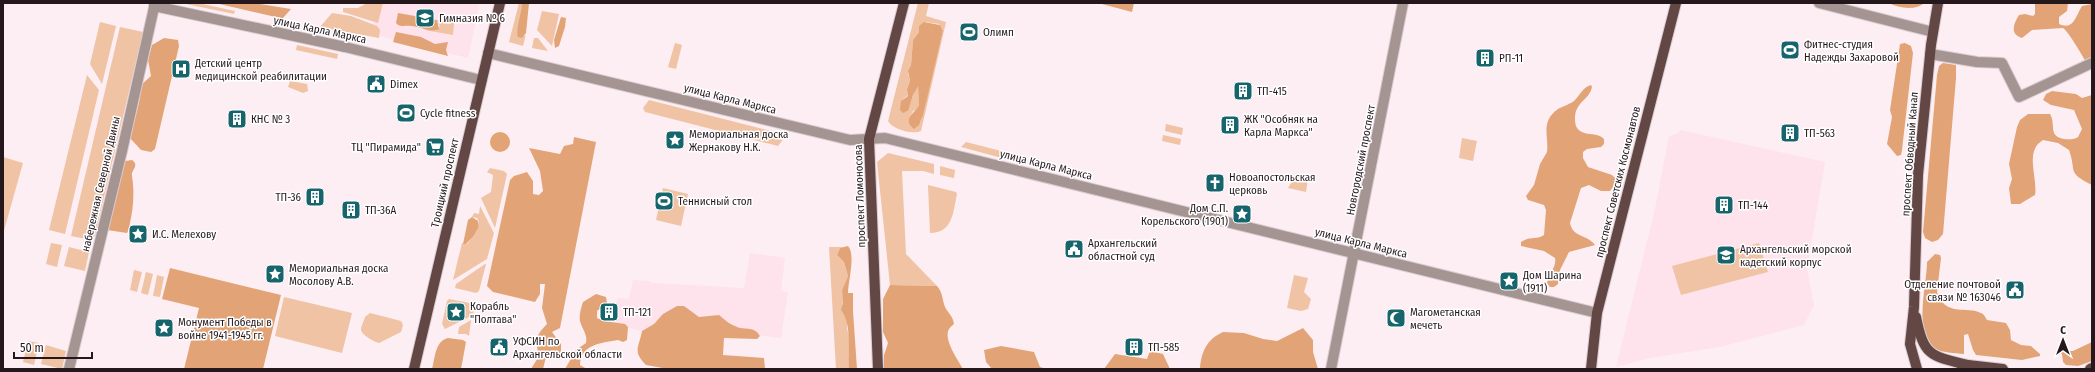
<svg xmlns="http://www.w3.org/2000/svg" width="2095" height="372" font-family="'Fira Sans Condensed',sans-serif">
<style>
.built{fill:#fee2ec}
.green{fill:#efc3a4;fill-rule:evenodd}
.forest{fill:#e2a476}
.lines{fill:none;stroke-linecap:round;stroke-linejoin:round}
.minor-casing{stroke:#daccd1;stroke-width:12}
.major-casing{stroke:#daccd1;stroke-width:12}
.minor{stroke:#a49492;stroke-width:10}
.major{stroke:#624744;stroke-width:10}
.labels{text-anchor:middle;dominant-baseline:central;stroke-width:3;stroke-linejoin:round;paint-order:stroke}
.poi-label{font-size:11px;fill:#25181d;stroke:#fff;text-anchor:start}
.street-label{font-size:11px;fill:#25181d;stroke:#fff}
</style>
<rect width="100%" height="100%" fill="#fdeef3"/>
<g class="built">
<path d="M 377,3 L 480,3 L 468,58 L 371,34 Z"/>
<path d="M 1680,130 L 1825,162 L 1807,269 L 1814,305 L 1804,325 L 1720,347 L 1650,358 L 1616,367 L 1655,209 L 1669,136 L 1679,133 Z"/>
<path d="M 750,253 L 785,258 L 781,291 L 788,292 L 781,338 L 658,322 L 645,332 L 615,324 L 617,298 L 629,299 L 633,280 L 649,281 L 652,283 L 744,288 Z"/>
</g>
<g class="green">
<path d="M 181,3 L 198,3 L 235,11 L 234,14 Z"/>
<path d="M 367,3 L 383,3 L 378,23 L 343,12 L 343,8 L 358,8 Z"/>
<path d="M 519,3 L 522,3 L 522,14 L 517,33 L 525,36 L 526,34 L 523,46 L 509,42 Z"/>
<path d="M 918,3 L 929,3 L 926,16 L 946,22 L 921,131 C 912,135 892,129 888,121 ZM 926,22 L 939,24 L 943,31 L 921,120 L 920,123 L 910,123 L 909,119 L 913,111 L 918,109 L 919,105 L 918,86 L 916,87 L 907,112 L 903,112 L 902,100 L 908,95 L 907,89 L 910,81 L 908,73 L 911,65 L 913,40 L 919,32 L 919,26 Z"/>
<path d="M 542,11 L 559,14 L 552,46 L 537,30 Z"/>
<path d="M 332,13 L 351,16 L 377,26 L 380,30 L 379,38 L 320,27 Z"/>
<path d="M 437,20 L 454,23 L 453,35 L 425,30 L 436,31 L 440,26 Z"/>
<path d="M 100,22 L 116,26 L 102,84 L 90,64 Z"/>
<path d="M 120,27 L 143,32 L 95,235 L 92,240 L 71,236 Z"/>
<path d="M 534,38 L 538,38 L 548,51 L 532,48 Z"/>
<path d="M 675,43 L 682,45 L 676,69 L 668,67 Z"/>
<path d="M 297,45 L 338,54 L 337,59 L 296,50 Z"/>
<path d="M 87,75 L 99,90 L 65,234 L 49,230 Z"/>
<path d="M 290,81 L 307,84 L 308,91 L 303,93 L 288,87 Z"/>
<path d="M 649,100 L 783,134 L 785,137 L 778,146 L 645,112 L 643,108 Z"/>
<path d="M 1166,124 L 1183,128 L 1182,135 L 1165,131 Z"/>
<path d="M 1163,135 L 1181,139 L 1180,145 L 1162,141 Z"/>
<path d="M 1462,138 L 1477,141 L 1473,161 L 1459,158 Z"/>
<path d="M 966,142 L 1005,152 L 1011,156 L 1009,160 L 961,147 Z"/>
<path d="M 888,153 L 934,164 L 934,174 L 923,171 L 902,171 L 906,254 L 937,286 L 890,285 L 877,162 Z"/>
<path d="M 3,157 L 23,163 L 3,234 Z"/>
<path d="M 940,166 L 955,170 L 954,178 L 940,175 Z"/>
<path d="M 490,168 L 504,171 L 507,174 L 495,228 L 481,198 L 491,192 L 493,175 L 487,172 Z"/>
<path d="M 1296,175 L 1308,178 L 1306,192 L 1288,188 Z"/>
<path d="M 928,185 L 956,192 L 957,194 C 953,212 953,233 930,233 Z"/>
<path d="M 663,188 L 688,194 L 681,226 L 656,220 Z"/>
<path d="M 480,206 L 494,233 L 487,259 L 453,280 L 462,243 L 467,244 L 477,231 L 479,222 L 477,218 L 472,217 L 474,213 L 479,214 Z"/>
<path d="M 51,243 L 62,245 L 57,267 L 46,264 Z"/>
<path d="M 1759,243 L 1768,272 L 1681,295 L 1672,266 Z"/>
<path d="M 69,247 L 89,252 L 85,271 L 64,266 Z"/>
<path d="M 829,247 L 844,247 L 840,248 L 837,255 L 844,262 L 848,276 L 842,290 L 843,299 L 842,311 L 847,317 L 847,329 L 850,339 L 849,369 L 836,369 Z"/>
<path d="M 485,264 L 486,264 L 479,291 L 476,293 L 455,288 L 456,284 Z"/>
<path d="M 134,270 L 142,272 L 137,292 L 130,290 Z"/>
<path d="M 146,272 L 153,274 L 148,295 L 141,293 Z"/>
<path d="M 157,275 L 164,277 L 160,297 L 153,296 Z"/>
<path d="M 1294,275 L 1308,278 L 1304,292 L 1311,299 L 1308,309 L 1301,311 L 1287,308 Z"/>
<path d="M 284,297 L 352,313 L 342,353 L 275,336 Z"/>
<path d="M 449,299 L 475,304 L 473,315 L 445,329 L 442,324 L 447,301 Z"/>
<path d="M 370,313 L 401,321 L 403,325 L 401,332 L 379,343 C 374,342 362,335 361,330 C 361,326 364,321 365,317 Z"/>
<path d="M 471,320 L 469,336 L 466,334 L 458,334 L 459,327 Z"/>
<path d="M 28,341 L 39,343 L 34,365 L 23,362 Z"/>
<path d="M 46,345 L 66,351 L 62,369 L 41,364 Z"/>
</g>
<g class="forest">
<path d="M 215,3 L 254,3 L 291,9 L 283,18 L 280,18 Z"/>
<path d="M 522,3 L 529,3 L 526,33 L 522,38 L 518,37 C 515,30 522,13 522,3 Z"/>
<path d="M 1098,3 L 1134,3 L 1132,12 Z"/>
<path d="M 1889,3 L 1924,3 C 1916,11 1898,8 1889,3 Z"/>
<path d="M 2035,3 L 2068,3 L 2067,11 L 2059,17 L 2059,24 C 2074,31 2076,15 2082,6 L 2092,4 L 2092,63 L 2086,62 C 2082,55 2068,31 2063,28 L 2032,30 L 2022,38 C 2009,34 2014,23 2019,15 L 2025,14 L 2033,16 L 2035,14 Z"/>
<path d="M 398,13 L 437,20 L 439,29 C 431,34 420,26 411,26 C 406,25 403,27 398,25 L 396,23 Z"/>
<path d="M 561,17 L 566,18 L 565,27 L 559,46 L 555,48 L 554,40 Z"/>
<path d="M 924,22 L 940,25 L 943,31 L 923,115 L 919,125 L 914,129 C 901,118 916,113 919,105 L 918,86 L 913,95 L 908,111 L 903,113 L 900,110 L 901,101 L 908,96 L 907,89 L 910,81 L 908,71 L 911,65 L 913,40 L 919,32 L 919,26 Z"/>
<path d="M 396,32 L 421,37 L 435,44 L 448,42 L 446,50 L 448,56 L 393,42 Z"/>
<path d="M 164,38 L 178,40 L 179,46 L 155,149 L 151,152 L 141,150 L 130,138 C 133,121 141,103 141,85 L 151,76 L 148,60 L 152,45 Z"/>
<path d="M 1905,43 L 1911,46 L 1913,53 L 1902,150 L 1901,155 L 1897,156 L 1887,144 L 1892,117 L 1890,110 L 1900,44 Z"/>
<path d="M 1943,63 L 1956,65 L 1956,78 L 1943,234 L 1938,240 L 1932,242 L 1925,238 L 1923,232 L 1937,75 L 1939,66 Z"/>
<path d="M 1591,85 L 1592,87 C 1589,101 1575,101 1575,119 C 1575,124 1576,128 1580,131 C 1588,136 1597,132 1604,139 L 1604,144 L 1601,147 L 1587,149 L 1583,152 L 1583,158 L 1588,167 L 1612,175 L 1616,179 L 1616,183 L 1610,191 L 1601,191 L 1589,185 L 1581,188 L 1570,223 C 1573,238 1587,234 1595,245 L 1569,252 L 1560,270 L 1558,284 L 1554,287 L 1550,287 L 1547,283 C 1548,274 1557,267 1555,258 L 1544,251 L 1521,246 L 1521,242 C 1529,236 1537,240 1544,235 L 1546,210 L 1544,205 L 1528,200 L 1526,196 L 1534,185 L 1540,164 L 1547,152 C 1549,135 1540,122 1558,109 C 1563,106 1571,104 1575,100 C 1580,95 1583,87 1591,85 Z"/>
<path d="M 2052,91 L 2076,94 L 2082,98 L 2092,95 L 2092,185 C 2066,172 2077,172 2069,150 L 2058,143 L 2043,140 C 2024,151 2038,178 2035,195 L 2020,204 L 2011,204 L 2009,188 L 2012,179 L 2009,164 L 2017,127 L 2020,120 L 2028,114 L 2050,114 C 2054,121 2052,127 2054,133 C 2057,140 2073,141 2078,137 L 2082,129 L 2074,110 L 2051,105 L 2043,100 L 2046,94 Z"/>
<circle cx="500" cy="142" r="10"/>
<path d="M 574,137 L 596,142 L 560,328 L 552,332 L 561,344 L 561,351 L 558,355 L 546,357 L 543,369 L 531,369 L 539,356 C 535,340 535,336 547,324 L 542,308 L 545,284 L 540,284 L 540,294 L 535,302 L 493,292 L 487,286 L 510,180 L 514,176 L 527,172 L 533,181 L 533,194 L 539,195 L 543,191 L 540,171 L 529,148 L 560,154 L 564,146 L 573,144 Z"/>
<path d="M 132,160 C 140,166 131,169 132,176 C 135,194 133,213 128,231 L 127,233 L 107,230 L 125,161 Z"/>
<path d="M 472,217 L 478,221 C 481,229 472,238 466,244 L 463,244 L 468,220 Z"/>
<path d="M 848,246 C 856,255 848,281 848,293 L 853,293 L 853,311 L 857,369 L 849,369 C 848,351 852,323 841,310 L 843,303 L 842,290 L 848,276 L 844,262 L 837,255 L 840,248 Z"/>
<path d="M 1935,254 L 1940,255 L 1941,258 L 1937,292 C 1944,317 1968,306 1981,313 C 1984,314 1985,317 1987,320 L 2006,323 L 2010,330 L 2011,340 L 2021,345 L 2031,346 L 2040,354 L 2040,356 L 2022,360 L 1976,355 L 1973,350 L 1968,334 L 1964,335 L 1964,354 C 1955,353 1942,353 1934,348 C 1913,332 1927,285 1927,262 Z"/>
<path d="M 170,268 L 281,295 L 263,369 L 184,369 L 199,308 L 162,299 Z"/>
<path d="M 890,285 L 937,286 C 943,293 942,299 945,307 C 948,313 953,316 954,324 C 952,326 950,327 949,329 C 943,339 958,360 963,369 L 884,369 L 884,355 L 888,343 L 883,332 L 883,299 Z"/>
<path d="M 596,294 L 606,297 L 607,303 L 597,311 L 597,318 L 604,321 L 625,324 L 628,327 L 627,340 L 623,342 L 618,340 C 603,343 581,343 580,365 L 587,369 L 565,369 L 576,350 L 586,343 C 588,335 582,329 580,321 C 579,315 581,308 583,302 Z"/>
<path d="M 677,306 L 684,306 L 699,317 L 719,315 C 724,319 729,324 735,326 C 743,331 754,325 760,336 L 757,339 L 724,338 L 723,355 L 764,358 L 765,369 L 668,369 L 646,365 C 632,351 639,348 642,331 L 654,324 L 663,314 Z"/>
<path d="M 1303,328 L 1313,340 L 1313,352 L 1318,369 L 1200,369 C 1201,352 1207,339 1223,332 L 1244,333 L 1263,339 L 1277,341 Z"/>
<path d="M 448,338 L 463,340 L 466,342 L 461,369 L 432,369 C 435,358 435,341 448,338 Z"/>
<path d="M 2092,342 L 2092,361 L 2078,366 L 2066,365 L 2063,362 L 2062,354 L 2057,351 L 2057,348 L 2063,343 L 2066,344 L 2069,351 L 2073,351 Z"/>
<path d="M 1001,346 L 1034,352 L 1040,367 L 1047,369 L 992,369 L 986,362 L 984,350 Z"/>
<path d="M 1150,351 L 1163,354 L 1170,369 L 1104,369 L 1115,354 L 1147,359 Z"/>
</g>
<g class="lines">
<g class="minor-casing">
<g id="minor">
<path d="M 1819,3 L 1933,32"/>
<path d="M 154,6 L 345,47 L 481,80"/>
<path d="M 488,53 L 850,140 L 885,138 L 1597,313"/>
<path d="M 1930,54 L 1977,62 L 2002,63 L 2019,97 L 2092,63"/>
<path d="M 69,369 L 122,151 L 155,3"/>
<path d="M 1331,369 L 1403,3"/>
</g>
</g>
<g class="major-casing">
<g id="major">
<path d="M 1916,317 C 1924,356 1930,356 1968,365"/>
<path d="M 1962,368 L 1968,365 L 2003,369"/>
<path d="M 414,369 L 500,3"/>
<path d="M 878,369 L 869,139 L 904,3"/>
<path d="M 1591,369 L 1597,313 L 1676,3"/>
<path d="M 1917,369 L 1910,344 L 1914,307 L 1918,175 L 1931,45 L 1938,3"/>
<path d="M 2090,369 L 2092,368"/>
</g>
</g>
<use href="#minor" class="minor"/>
<use href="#major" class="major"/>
</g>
<defs>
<g id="school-square" transform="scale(1)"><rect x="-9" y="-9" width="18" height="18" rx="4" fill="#17656c" stroke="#fff"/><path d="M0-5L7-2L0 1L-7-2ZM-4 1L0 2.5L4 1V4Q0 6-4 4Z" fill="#fff"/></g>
<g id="stadium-square" transform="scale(1)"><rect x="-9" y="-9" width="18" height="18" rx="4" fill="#17656c" stroke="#fff"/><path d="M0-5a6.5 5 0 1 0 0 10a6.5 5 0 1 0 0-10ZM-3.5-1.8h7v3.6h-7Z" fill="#fff"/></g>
<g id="building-square" transform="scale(1)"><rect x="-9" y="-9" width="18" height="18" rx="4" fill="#17656c" stroke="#fff"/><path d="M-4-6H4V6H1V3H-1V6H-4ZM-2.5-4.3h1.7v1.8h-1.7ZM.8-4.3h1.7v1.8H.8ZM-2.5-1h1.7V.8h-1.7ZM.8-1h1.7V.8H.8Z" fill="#fff"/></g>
<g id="hospital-square" transform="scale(1)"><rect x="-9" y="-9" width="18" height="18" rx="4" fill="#17656c" stroke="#fff"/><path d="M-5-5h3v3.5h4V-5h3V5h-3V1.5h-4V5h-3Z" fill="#fff"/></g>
<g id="civic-square" transform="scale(1)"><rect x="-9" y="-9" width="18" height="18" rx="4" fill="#17656c" stroke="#fff"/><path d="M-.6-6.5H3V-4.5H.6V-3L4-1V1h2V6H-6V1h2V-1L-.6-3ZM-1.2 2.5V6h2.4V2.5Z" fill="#fff"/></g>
<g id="sight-square" transform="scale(1)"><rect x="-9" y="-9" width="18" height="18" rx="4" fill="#17656c" stroke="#fff"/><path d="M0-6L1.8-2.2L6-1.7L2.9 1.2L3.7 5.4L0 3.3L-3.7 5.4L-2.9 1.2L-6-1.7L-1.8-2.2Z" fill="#fff"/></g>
<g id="supermarket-square" transform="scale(1)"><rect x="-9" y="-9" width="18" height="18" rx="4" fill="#17656c" stroke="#fff"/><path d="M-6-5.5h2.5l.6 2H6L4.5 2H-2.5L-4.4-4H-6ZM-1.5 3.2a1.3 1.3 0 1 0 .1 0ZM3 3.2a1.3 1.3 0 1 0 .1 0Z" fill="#fff"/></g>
<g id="church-square" transform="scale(1)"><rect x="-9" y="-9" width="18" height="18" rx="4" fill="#17656c" stroke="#fff"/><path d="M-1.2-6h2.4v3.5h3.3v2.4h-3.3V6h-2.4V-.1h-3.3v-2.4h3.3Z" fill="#fff"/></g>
<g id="mosque-square" transform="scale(1)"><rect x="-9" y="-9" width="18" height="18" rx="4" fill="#17656c" stroke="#fff"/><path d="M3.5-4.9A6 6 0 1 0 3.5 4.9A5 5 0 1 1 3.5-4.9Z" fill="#fff"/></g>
</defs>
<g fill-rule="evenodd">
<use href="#school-square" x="425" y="18"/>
<use href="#stadium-square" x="969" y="32"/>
<use href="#stadium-square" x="1790" y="50"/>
<use href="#building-square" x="1485" y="58"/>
<use href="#hospital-square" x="181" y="69"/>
<use href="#civic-square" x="376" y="84"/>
<use href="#building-square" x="1243" y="91"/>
<use href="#stadium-square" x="406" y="113"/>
<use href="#building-square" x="237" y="119"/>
<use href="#building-square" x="1230" y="125"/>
<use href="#building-square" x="1790" y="133"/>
<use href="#sight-square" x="675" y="140"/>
<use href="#supermarket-square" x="435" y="147"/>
<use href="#church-square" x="1215" y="183"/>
<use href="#building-square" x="315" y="197"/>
<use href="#stadium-square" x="664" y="201"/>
<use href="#building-square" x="1724" y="205"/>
<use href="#building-square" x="351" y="210"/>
<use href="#sight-square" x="1242" y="214"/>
<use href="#sight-square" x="138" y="234"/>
<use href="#civic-square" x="1074" y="249"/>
<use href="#school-square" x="1726" y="255"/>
<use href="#sight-square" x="275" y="274"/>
<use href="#sight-square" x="1509" y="281"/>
<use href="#civic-square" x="2015" y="290"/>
<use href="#sight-square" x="456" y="312"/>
<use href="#building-square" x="609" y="312"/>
<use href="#mosque-square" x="1396" y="318"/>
<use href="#sight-square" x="164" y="328"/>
<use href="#civic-square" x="499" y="347"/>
<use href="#building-square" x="1134" y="347"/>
</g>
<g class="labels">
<g class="poi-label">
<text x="439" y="18">Гимназия № 6</text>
<text x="983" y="32">Олимп</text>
<text x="1804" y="44">Фитнес-студия<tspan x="1804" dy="13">Надежды Захаровой</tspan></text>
<text x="1499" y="58">РП-11</text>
<text x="195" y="63">Детский центр<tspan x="195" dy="13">медицинской реабилитации</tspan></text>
<text x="390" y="84">Dimex</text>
<text x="1257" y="91">ТП-415</text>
<text x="420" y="113">Cycle fitness</text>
<text x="251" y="119">КНС № 3</text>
<text x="1244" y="119">ЖК "Особняк на<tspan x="1244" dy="13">Карла Маркса"</tspan></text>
<text x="1804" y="133">ТП-563</text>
<text x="689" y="134">Мемориальная доска<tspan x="689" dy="13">Жернакову Н.К.</tspan></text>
<text x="421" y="147" text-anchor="end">ТЦ "Пирамида"</text>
<text x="1229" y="177">Новоапостольская<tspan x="1229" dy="13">церковь</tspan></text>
<text x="301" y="197" text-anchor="end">ТП-36</text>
<text x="678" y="201">Теннисный стол</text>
<text x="1738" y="205">ТП-144</text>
<text x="1228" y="208" text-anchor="end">Дом С.П.<tspan x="1228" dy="13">Корельского (1901)</tspan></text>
<text x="365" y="210">ТП-36А</text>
<text x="152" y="234">И.С. Мелехову</text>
<text x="1088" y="243">Архангельский<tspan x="1088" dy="13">областной суд</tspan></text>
<text x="1740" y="249">Архангельский морской<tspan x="1740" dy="13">кадетский корпус</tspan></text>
<text x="289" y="268">Мемориальная доска<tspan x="289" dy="13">Мосолову А.В.</tspan></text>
<text x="1523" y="275">Дом Шарина<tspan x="1523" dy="13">(1911)</tspan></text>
<text x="2001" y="284" text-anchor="end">Отделение почтовой<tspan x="2001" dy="13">связи № 163046</tspan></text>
<text x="470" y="306">Корабль<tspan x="470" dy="13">"Полтава"</tspan></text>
<text x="623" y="312">ТП-121</text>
<text x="1410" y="312">Магометанская<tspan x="1410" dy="13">мечеть</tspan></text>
<text x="178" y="322">Монумент Победы в<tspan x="178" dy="13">войне 1941-1945 гг.</tspan></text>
<text x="513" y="341">УФСИН по<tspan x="513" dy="13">Архангельской области</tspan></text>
<text x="1148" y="347">ТП-585</text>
</g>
<g class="street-label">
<text transform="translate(320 30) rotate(12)">улица Карла Маркса</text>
<text transform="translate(730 99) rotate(14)">улица Карла Маркса</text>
<text transform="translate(1910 154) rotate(-86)">проспект Обводный Канал</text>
<text transform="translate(1361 160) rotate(-79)">Новгородский проспект</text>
<text transform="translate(1046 165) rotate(14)">улица Карла Маркса</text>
<text transform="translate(1618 182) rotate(-76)">проспект Советских Космонавтов</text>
<text transform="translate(445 183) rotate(-77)">Троицкий проспект</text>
<text transform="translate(101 184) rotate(-77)">набережная Северной Двины</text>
<text transform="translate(860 196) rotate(-92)">проспект Ломоносова</text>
<text transform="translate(1361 243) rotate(14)">улица Карла Маркса</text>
</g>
</g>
<rect width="2095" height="372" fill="none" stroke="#25181d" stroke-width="8"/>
<g transform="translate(2063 340)" stroke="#ffffff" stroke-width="3" paint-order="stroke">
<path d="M0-3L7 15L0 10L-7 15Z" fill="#25181d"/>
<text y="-6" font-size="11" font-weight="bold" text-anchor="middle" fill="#25181d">С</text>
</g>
<path d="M14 352v6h78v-6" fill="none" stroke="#25181d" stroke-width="2"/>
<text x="20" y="352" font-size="12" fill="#25181d" stroke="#ffffff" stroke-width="3" paint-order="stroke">50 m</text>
</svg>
